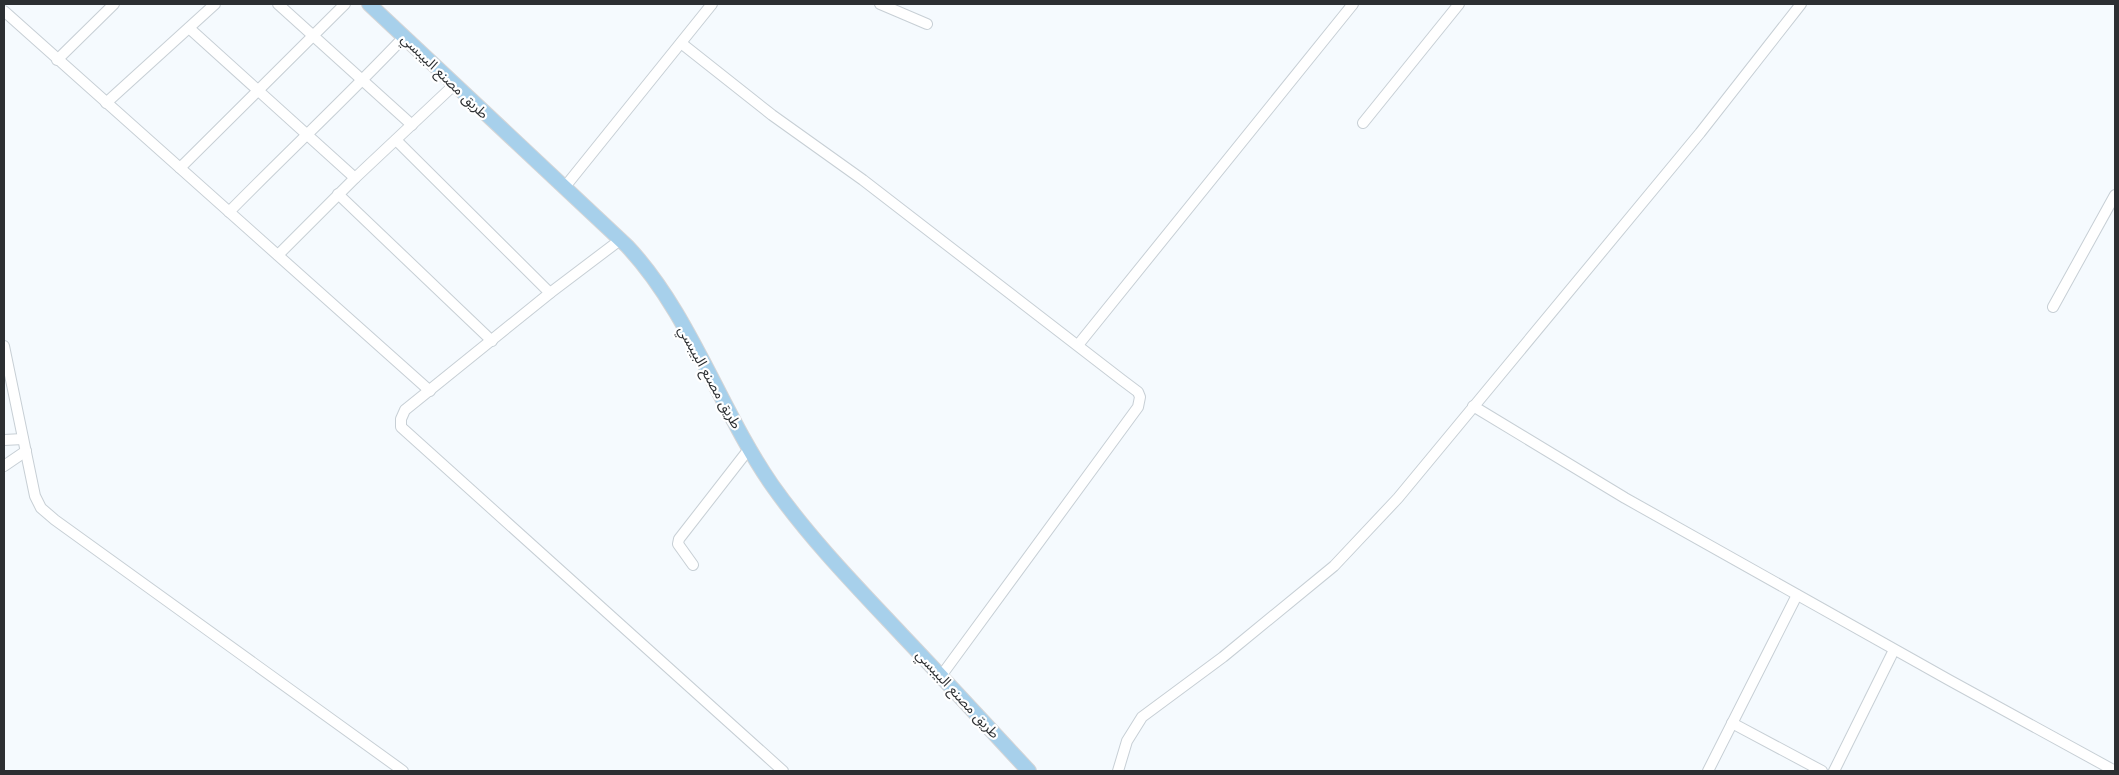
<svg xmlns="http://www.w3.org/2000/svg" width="2119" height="775" font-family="'Libre Baskerville','Noto Sans Arabic',serif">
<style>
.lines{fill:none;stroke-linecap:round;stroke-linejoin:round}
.minor-casing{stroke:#c7cfd5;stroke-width:12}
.major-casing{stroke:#d5d5d6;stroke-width:16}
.minor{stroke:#fff;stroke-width:10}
.major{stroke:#a7d0eb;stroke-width:14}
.labels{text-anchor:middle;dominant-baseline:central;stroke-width:4.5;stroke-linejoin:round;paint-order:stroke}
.street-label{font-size:14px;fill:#2c2f32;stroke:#fff}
</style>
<rect width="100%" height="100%" fill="#f5fafe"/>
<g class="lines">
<g class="minor-casing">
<g id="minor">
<path d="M 278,4 L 412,125"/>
<path d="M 880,4 L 927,24"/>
<path d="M 4,11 L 430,391"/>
<path d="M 189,28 L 355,178"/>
<path d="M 681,43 L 772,115 L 863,180 L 1122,380 L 1138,392 L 1140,397 L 1138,407 L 941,676"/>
<path d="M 57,60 L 114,4"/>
<path d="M 106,103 L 215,4"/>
<path d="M 1363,123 L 1459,4"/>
<path d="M 396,140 L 550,293"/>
<path d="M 180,168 L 345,4"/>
<path d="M 564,188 L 712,4"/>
<path d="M 338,194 L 492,341"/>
<path d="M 229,212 C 287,153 347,97 404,37"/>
<path d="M 620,240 L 550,293 L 405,410 L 401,419 L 401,427 L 783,771"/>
<path d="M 278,255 L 355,178 L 454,85"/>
<path d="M 2053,307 L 2115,195"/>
<path d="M 1078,345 L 1353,4"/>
<path d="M 4,346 L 35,496 L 41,508 L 55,520 L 403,771"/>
<path d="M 1473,406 L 1625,498 L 1949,680 L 2115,771"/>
<path d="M 4,440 L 23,439"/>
<path d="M 4,466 L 26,451"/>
<path d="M 693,565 L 678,544 L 679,539 L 749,449"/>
<path d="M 1732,723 L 1822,771"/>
<path d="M 1118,771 L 1127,741 L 1142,717 L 1223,657 L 1334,566 L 1398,498 L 1700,133 L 1801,4"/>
<path d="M 1708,771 L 1797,595"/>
<path d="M 1834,771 L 1894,650"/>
</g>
</g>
<g class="major-casing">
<path id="major" d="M 369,4 L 627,246 C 690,313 720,410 772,485 C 810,539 858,588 903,636 C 945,680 987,726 1029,771"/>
</g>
<use href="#minor" class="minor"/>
<use href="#major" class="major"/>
</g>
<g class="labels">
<g class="street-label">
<text transform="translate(445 76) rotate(44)">طريق مصنع البيبسي</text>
<text transform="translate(710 377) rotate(61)">طريق مصنع البيبسي</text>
<text transform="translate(958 694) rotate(47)">طريق مصنع البيبسي</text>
</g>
</g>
<rect width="2119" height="775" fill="none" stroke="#2c2f32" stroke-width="10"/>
</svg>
